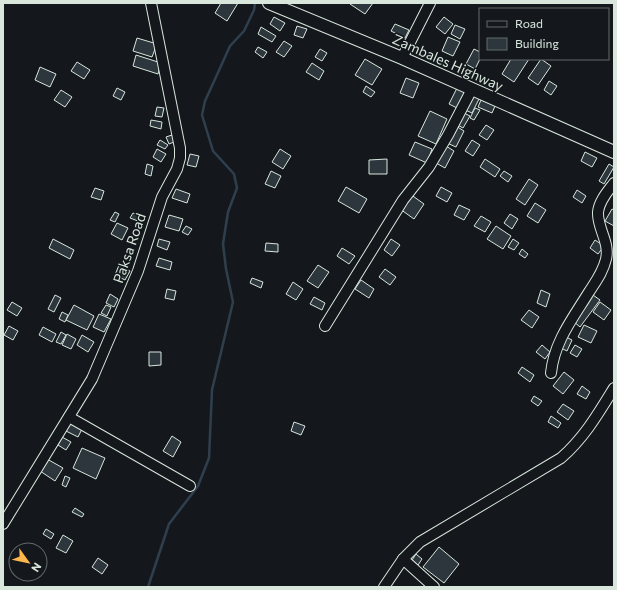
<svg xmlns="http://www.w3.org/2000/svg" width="617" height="590" font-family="Commissioner,sans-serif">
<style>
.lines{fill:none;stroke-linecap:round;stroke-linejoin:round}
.stream{stroke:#2f3f4d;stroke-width:2.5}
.building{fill:#2c363c;stroke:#d8e6dc}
.minor-casing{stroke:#d8e6dc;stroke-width:12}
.major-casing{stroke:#d8e6dc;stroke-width:14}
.minor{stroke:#14181c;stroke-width:10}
.major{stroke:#14181c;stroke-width:12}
.labels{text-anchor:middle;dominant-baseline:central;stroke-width:3;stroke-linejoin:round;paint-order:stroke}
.street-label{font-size:14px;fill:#d8e6dc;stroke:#14181c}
</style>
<rect width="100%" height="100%" fill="#14181c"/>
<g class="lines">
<path class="stream" d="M 148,587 L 169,524 L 198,486 L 209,458 L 212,390 L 233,302 L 226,269 L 223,244 L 228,212 L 237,188 L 234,174 L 213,151 L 202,115 L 205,101 L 216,77 L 230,46 L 244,31 L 254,10 L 255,3"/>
</g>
<g class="building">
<path d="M 221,3 L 238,3 L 227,21 L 215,13 Z"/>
<path d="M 351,3 L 373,3 L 365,14 L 350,4 Z"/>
<path d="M 274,17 L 285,23 L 280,31 L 270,24 Z"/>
<path d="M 444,17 L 453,24 L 445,34 L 436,27 Z"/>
<path d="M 395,24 L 409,30 L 405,38 L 391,31 Z"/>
<path d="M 455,25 L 465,29 L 460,39 L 451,34 Z"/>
<path d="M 297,26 L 307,29 L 303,38 L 294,35 Z"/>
<path d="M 261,27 L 276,36 L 272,42 L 258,34 Z"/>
<path d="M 448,37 L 460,42 L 453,56 L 442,51 Z"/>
<path d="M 137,38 L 157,44 L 152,57 L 133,51 Z"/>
<path d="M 284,41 L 292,46 L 284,57 L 276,52 Z"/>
<path d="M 258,47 L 267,52 L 263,58 L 255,52 Z"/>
<path d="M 320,49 L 327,53 L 322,61 L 315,57 Z"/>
<path d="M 474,49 L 480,52 L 480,59 L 475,69 L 466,64 Z"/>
<path d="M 136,55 L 161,63 L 158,74 L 133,66 Z"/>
<path d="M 365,59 L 382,69 L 372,85 L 355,75 Z"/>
<path d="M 511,59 L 529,59 L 514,82 L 502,74 Z"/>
<path d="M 541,59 L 551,66 L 538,85 L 528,78 Z"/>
<path d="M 77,62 L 90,70 L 84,79 L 71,71 Z"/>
<path d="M 312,63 L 324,71 L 319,80 L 306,72 Z"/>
<path d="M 40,67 L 56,74 L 50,87 L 35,80 Z"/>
<path d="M 406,78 L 419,83 L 413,98 L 400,93 Z"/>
<path d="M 549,81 L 557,86 L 551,95 L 544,90 Z"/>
<path d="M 459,84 L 467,88 L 457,108 L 449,104 Z"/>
<path d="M 366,86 L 375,92 L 371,97 L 363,92 Z"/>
<path d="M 117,88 L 125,92 L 121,100 L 113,96 Z"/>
<path d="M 61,90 L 72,97 L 65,107 L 54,100 Z"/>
<path d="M 472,93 L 480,97 L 472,113 L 463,109 Z"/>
<path d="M 481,100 L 495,106 L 492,113 L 478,107 Z"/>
<path d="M 157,107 L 164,108 L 162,117 L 155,116 Z"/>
<path d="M 475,108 L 480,110 L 474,120 L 470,118 Z"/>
<path d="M 430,111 L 447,119 L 436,144 L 418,136 Z"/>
<path d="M 462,112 L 470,116 L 463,128 L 456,124 Z"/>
<path d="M 151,120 L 162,122 L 161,129 L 150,126 Z"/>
<path d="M 486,125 L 494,130 L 487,140 L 479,135 Z"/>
<path d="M 456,126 L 464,131 L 456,147 L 447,143 Z"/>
<path d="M 172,135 L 174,142 L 169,144 L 166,137 Z"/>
<path d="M 160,140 L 168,145 L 165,149 L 157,145 Z"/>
<path d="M 472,140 L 480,145 L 473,156 L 465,151 Z"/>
<path d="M 415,142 L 432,149 L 427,163 L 409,155 Z"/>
<path d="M 446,146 L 454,151 L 445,168 L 436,163 Z"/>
<path d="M 157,149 L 166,154 L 161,162 L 153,157 Z"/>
<path d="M 280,149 L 291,156 L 283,169 L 272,162 Z"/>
<path d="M 585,152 L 597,158 L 592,167 L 581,161 Z"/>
<path d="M 190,154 L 199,156 L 196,167 L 187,165 Z"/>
<path d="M 387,159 L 387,174 L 369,174 L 369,160 Z"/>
<path d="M 485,159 L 500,169 L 495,177 L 480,167 Z"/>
<path d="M 147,164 L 153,166 L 151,176 L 145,174 Z"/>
<path d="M 609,164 L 614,167 L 604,184 L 599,181 Z"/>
<path d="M 271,171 L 281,176 L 275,188 L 265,184 Z"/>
<path d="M 504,171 L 512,176 L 508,182 L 500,176 Z"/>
<path d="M 529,179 L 538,185 L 525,205 L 516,199 Z"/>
<path d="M 346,187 L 367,199 L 359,213 L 338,201 Z"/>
<path d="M 441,187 L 452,193 L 447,202 L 436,196 Z"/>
<path d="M 95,188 L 104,191 L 101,200 L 91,197 Z"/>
<path d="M 176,189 L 190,194 L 187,203 L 172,198 Z"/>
<path d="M 577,190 L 586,196 L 582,203 L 573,197 Z"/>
<path d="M 410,194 L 424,204 L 414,219 L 400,209 Z"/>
<path d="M 535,203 L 546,210 L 538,223 L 527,216 Z"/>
<path d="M 459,205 L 470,210 L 464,220 L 454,215 Z"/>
<path d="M 612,209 L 614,210 L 614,226 L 605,221 Z"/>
<path d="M 115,212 L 119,214 L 115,222 L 110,220 Z"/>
<path d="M 133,213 L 140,216 L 138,221 L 130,218 Z"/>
<path d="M 510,214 L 518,219 L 512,229 L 504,223 Z"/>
<path d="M 169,215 L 183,219 L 179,231 L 165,227 Z"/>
<path d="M 481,216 L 491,222 L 485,232 L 474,226 Z"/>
<path d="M 117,223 L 128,228 L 122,240 L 111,234 Z"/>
<path d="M 186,226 L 192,229 L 188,235 L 182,232 Z"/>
<path d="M 496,226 L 511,236 L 503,249 L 487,239 Z"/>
<path d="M 53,239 L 74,250 L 70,259 L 49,248 Z"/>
<path d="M 159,239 L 170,242 L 167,250 L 157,246 Z"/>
<path d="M 391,239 L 400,245 L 392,256 L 384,250 Z"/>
<path d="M 513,239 L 519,243 L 514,250 L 508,247 Z"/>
<path d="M 595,240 L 604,246 L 598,254 L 590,248 Z"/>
<path d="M 266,243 L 278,244 L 278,252 L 265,251 Z"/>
<path d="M 342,248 L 355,256 L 349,264 L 337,256 Z"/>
<path d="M 522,249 L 528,254 L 525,258 L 519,254 Z"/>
<path d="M 159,258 L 172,262 L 170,270 L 156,266 Z"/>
<path d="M 119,265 L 130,271 L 125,280 L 115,275 Z"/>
<path d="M 318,265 L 329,272 L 318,288 L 307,281 Z"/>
<path d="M 385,269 L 396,277 L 390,285 L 379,277 Z"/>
<path d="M 252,278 L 263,282 L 261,288 L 250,283 Z"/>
<path d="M 361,280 L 374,289 L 369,298 L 355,289 Z"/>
<path d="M 293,282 L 303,289 L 296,300 L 286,294 Z"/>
<path d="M 167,289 L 176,291 L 174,300 L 165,298 Z"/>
<path d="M 541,290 L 550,294 L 546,307 L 537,303 Z"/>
<path d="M 110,294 L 118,299 L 114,307 L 106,303 Z"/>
<path d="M 55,295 L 61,298 L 54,312 L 48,309 Z"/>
<path d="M 593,295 L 600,300 L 580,327 L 573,321 Z"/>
<path d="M 314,297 L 325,303 L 322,310 L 310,304 Z"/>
<path d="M 12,302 L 22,308 L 17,316 L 7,310 Z"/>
<path d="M 600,302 L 611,310 L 604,320 L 593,312 Z"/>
<path d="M 74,305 L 94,316 L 87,330 L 66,320 Z"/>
<path d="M 106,305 L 111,307 L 107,316 L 101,313 Z"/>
<path d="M 529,310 L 539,317 L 532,328 L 521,320 Z"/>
<path d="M 62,312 L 68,315 L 65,322 L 59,319 Z"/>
<path d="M 99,314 L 111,319 L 104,332 L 93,327 Z"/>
<path d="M 584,325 L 597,331 L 591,343 L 578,337 Z"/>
<path d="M 9,326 L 18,331 L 13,340 L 4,335 Z"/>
<path d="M 43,327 L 56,334 L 52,342 L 39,335 Z"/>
<path d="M 61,332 L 66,335 L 61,344 L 56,342 Z"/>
<path d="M 67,334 L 76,339 L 71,349 L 62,345 Z"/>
<path d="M 82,335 L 94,342 L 88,352 L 77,345 Z"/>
<path d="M 564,336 L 572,340 L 567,351 L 559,347 Z"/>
<path d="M 542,345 L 550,352 L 545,359 L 536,352 Z"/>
<path d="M 575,345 L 582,349 L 577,357 L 570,353 Z"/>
<path d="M 149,352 L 161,352 L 161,365 L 149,366 Z"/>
<path d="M 522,367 L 534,375 L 530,382 L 518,373 Z"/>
<path d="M 564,372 L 574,380 L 563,394 L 553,386 Z"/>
<path d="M 582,386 L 590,392 L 586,399 L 577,394 Z"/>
<path d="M 534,396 L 542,401 L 538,406 L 531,401 Z"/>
<path d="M 563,404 L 574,411 L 568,420 L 557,412 Z"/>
<path d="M 551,416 L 561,423 L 558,428 L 548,422 Z"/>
<path d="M 68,422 L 82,429 L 78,437 L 64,430 Z"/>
<path d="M 294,422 L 305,426 L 301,435 L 291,431 Z"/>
<path d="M 172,436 L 181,442 L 173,457 L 163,451 Z"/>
<path d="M 62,437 L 71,442 L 66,450 L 58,445 Z"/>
<path d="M 82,448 L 105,458 L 96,479 L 73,468 Z"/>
<path d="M 47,459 L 63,468 L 55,481 L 40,471 Z"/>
<path d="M 65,476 L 70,478 L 66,487 L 62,485 Z"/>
<path d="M 75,508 L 84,514 L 82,517 L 72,512 Z"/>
<path d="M 46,529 L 54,534 L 51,539 L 43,534 Z"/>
<path d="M 63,535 L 73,541 L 66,553 L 56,548 Z"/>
<path d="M 439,547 L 459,564 L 444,583 L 423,567 Z"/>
<path d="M 416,554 L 422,559 L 418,565 L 412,560 Z"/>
<path d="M 98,558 L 108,565 L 102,574 L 92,567 Z"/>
</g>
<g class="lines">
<g class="minor-casing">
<g id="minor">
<path d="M 402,58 L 430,3"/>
<path d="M 325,326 L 403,200 L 429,167 L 448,135 L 472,89"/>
<path d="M 551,373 C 554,342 573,318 589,292 C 596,281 603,272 606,259 C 610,242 597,228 598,212 C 599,201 608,191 614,183"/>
<path d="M 69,417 L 190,486"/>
<path d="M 3,524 L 92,379 L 138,271 L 162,197 L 177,169 L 180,158 L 180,148 L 151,3"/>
<path d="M 403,559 L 434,587"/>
<path d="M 384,587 L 403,559 L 420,542 L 561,458 C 584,438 598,414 614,388"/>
</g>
</g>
<g class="major-casing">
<path id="major" d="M 269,3 L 402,58 L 614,152"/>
</g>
<use href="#minor" class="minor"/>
<use href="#major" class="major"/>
</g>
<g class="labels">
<g class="street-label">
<text transform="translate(448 62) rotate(24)">Zambales Highway</text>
<text transform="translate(129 248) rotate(-71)">Paksa Road</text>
</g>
</g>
<rect width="617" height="590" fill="none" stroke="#d8e6dc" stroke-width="8"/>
<rect x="479" y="8" width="130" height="52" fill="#14181c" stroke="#626a69"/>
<rect x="487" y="21" width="20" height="6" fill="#14181c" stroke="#626a69"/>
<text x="515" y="28" font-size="12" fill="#d8e6dc">Road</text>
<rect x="487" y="38" width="20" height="12" fill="#2c363c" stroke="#626a69"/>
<text x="515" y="48" font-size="12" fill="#d8e6dc">Building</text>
<g transform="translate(28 562) rotate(123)"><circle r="19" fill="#14181c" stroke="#626a69"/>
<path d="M0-3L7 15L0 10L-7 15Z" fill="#ffb74d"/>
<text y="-6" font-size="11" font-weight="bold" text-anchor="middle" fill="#d8e6dc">N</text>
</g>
</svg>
